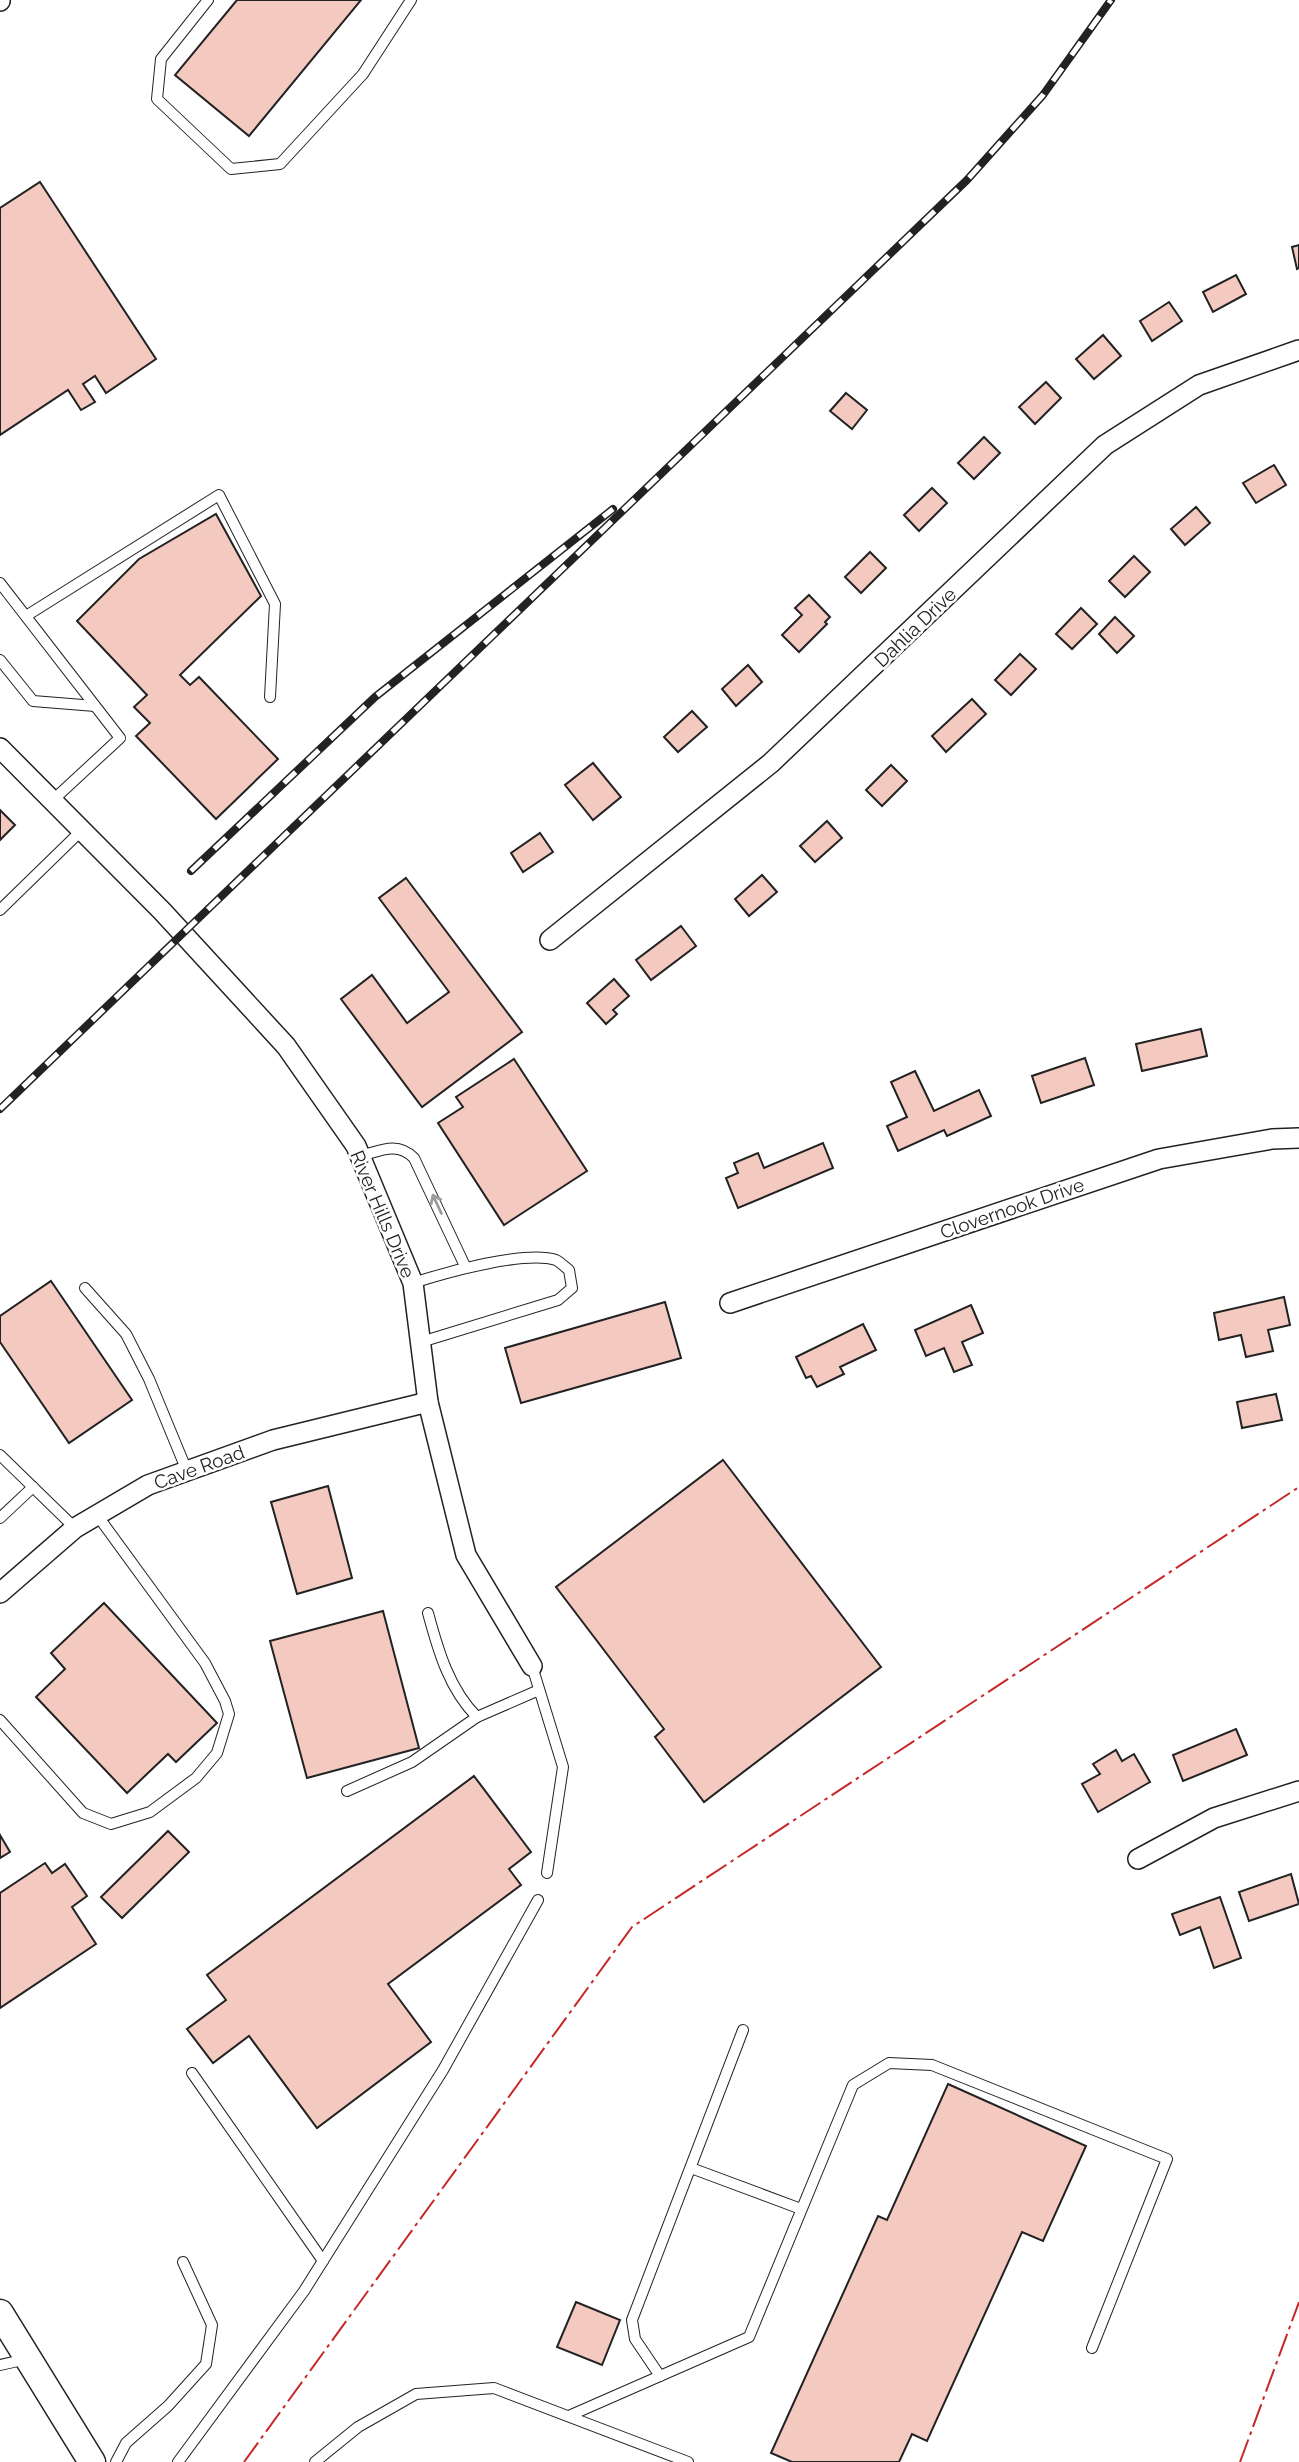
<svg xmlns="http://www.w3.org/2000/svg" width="1299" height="2462" font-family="Raleway,sans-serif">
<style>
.building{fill:#f3c9c0;stroke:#222;stroke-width:2}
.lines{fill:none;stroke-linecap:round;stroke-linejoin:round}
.lane-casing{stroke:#222;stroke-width:12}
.street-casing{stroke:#222;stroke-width:22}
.secondary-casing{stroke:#222;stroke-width:29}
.lane{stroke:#fff;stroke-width:10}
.street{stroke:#fff;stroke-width:19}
.secondary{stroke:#fff;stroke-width:26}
.rail-casing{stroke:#222;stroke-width:8}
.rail{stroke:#fff;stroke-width:5;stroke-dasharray:16;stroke-linecap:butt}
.power{stroke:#c62828;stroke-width:2;stroke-dasharray:24 5 3.5 5;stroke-linecap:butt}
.oneway{stroke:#9c9c9c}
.labels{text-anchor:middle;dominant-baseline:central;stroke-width:5;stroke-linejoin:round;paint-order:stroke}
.street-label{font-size:19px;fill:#222;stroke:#fff}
</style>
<rect width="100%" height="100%" fill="#fff"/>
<g class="building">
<path d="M 237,0 L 361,0 L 249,136 L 175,75 Z"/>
<path d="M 40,182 L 156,359 L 106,393 L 95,376 L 83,384 L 95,402 L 81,410 L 68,390 L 0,435 L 0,208 Z"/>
<path d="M 1299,245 L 1299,268 L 1297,269 L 1292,247 Z"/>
<path d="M 1236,275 L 1246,294 L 1213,312 L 1203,292 Z"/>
<path d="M 1169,302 L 1182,321 L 1152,341 L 1140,321 Z"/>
<path d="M 1103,335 L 1121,356 L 1094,379 L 1076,359 Z"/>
<path d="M 1046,382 L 1061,398 L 1035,424 L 1019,407 Z"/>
<path d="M 846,393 L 867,410 L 852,429 L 830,411 Z"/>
<path d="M 984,437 L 1000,453 L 974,479 L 958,463 Z"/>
<path d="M 1274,465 L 1286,485 L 1256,503 L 1243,483 Z"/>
<path d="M 932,488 L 947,503 L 919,531 L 904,515 Z"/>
<path d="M 1196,507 L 1210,523 L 1185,545 L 1171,529 Z"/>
<path d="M 216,514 L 261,596 L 180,675 L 190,685 L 199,677 L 278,759 L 216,819 L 136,736 L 150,723 L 134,707 L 147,695 L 77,621 L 139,559 Z"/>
<path d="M 870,552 L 886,568 L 861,593 L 845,577 Z"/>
<path d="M 1134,556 L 1150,572 L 1125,597 L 1109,581 Z"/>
<path d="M 809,595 L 830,617 L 825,622 L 827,624 L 799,652 L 782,635 L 802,615 L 795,608 Z"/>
<path d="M 1081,608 L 1097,624 L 1072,649 L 1056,634 Z"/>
<path d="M 1115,617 L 1134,636 L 1117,653 L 1099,634 Z"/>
<path d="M 1020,654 L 1036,669 L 1011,695 L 995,680 Z"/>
<path d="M 748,665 L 762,682 L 736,706 L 722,689 Z"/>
<path d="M 972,699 L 986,714 L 946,752 L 932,736 Z"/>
<path d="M 692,711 L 707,727 L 678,752 L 664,737 Z"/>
<path d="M 593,763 L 621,797 L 593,820 L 565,785 Z"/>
<path d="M 891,765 L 907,781 L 882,806 L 866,790 Z"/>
<path d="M 0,810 L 15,825 L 0,840 Z"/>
<path d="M 827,821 L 842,838 L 815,862 L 800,846 Z"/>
<path d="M 540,833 L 553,852 L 523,872 L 511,853 Z"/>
<path d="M 762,875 L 777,892 L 749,916 L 735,899 Z"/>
<path d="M 406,878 L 522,1032 L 422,1107 L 341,999 L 372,975 L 407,1023 L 449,992 L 379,898 Z"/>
<path d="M 681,926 L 696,946 L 651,980 L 636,960 Z"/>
<path d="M 614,979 L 629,996 L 613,1010 L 617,1014 L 606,1024 L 587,1003 Z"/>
<path d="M 1201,1029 L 1207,1056 L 1142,1071 L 1136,1044 Z"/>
<path d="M 1085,1058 L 1094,1085 L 1041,1103 L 1032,1076 Z"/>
<path d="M 514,1059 L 587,1171 L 504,1225 L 438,1123 L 463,1107 L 456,1097 Z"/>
<path d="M 915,1071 L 934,1111 L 979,1090 L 991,1116 L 947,1136 L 944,1130 L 898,1151 L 887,1126 L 907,1117 L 891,1082 Z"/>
<path d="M 823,1143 L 833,1168 L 738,1208 L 726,1178 L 738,1173 L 734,1163 L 758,1153 L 764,1168 Z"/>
<path d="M 51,1281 L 132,1400 L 69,1443 L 0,1342 L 0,1316 Z"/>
<path d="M 1284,1297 L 1290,1325 L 1268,1330 L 1273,1351 L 1246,1357 L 1241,1335 L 1219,1340 L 1214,1313 Z"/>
<path d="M 665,1302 L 681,1358 L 521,1403 L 505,1348 Z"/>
<path d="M 971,1305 L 983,1333 L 962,1342 L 972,1365 L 954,1372 L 944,1348 L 926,1356 L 915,1330 Z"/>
<path d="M 863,1324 L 876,1350 L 840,1367 L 844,1374 L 817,1387 L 811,1376 L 806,1378 L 796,1357 Z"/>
<path d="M 1276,1394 L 1282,1420 L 1242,1428 L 1237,1402 Z"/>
<path d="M 723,1460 L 881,1667 L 704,1802 L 655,1737 L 664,1729 L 556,1587 Z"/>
<path d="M 328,1486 L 352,1578 L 297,1594 L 271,1502 Z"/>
<path d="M 104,1603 L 217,1723 L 176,1762 L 168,1754 L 127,1793 L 36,1697 L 65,1669 L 51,1653 Z"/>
<path d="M 383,1611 L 419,1748 L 307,1778 L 270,1641 Z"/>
<path d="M 1236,1729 L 1247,1755 L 1183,1781 L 1173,1755 Z"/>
<path d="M 1116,1750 L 1122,1761 L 1134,1754 L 1150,1782 L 1098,1812 L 1082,1784 L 1100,1774 L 1093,1764 Z"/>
<path d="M 474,1776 L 531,1852 L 509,1869 L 521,1885 L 388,1984 L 431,2042 L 317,2128 L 249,2036 L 213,2063 L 187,2029 L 226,2000 L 207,1975 Z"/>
<path d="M 168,1831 L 189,1852 L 122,1918 L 101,1897 Z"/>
<path d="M 0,1835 L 10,1852 L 0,1858 Z"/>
<path d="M 45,1863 L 52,1873 L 65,1864 L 87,1896 L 72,1907 L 96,1944 L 0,2008 L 0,1893 Z"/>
<path d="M 1291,1874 L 1299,1904 L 1249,1921 L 1239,1892 Z"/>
<path d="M 1220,1897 L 1241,1958 L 1214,1968 L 1200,1927 L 1180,1935 L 1172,1914 Z"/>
<path d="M 948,2084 L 1086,2146 L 1043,2241 L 1022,2232 L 927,2441 L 912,2434 L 899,2462 L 792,2462 L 771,2453 L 878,2216 L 887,2220 Z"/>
<path d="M 576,2302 L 620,2320 L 602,2365 L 557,2347 Z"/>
</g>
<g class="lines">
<g class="lane-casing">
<g id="lane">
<path d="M 208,0 L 161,59 L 157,99 L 231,169 L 280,164 L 363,74 L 411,0"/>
<path d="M 0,583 L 120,738 L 52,801"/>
<path d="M 26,616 L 219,495 L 275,604 L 270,697"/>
<path d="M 0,660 L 33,701 L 95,706"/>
<path d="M 0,910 L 81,831"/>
<path d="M 360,1156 C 380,1151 397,1141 414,1158 L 465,1266"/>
<path d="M 413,1283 C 444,1273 525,1250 556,1260 C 560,1262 565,1267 569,1270 L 572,1288 L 558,1300 L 421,1342"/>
<path d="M 85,1288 L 126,1334 L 149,1379 L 187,1471"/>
<path d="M 0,1455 L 75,1528"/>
<path d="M 0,1518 L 33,1487"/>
<path d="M 428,1613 C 438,1650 449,1689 477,1717 L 539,1690"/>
<path d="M 532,1666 L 563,1767 L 547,1873"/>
<path d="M 0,1720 L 83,1813 L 111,1824 L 150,1812 L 196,1778 L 217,1753 L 229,1714 L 225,1701 L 205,1663 L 97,1515"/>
<path d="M 347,1791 L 412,1762 L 477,1717"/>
<path d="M 192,2073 L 323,2261"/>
<path d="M 691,2168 L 801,2209"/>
<path d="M 0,2365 L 27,2359"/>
<path d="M 660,2376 L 635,2339 L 632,2320 L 743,2030"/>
<path d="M 571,2415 L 749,2337 L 853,2085 L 889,2063 L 932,2065 L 1167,2159 L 1092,2348"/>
<path d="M 116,2462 L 126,2443 L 168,2406 L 206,2364 L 212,2325 L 183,2262"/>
<path d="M 178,2462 L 304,2291 L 443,2070 L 538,1900"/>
<path d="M 315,2462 L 358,2427 L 416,2394 L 494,2388 L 688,2462"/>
</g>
</g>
<g class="street-casing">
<g id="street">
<path d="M 0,1 L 0,0"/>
<path d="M 0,748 L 162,911 L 286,1046 L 356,1146 L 413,1283 L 428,1402 L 466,1555 L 532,1666"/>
<path d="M 550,940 L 771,763 L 1105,445 L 1199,385 L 1299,350"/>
<path d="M 730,1303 L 1159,1159 L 1272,1139 L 1299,1138"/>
<path d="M 0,1593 L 75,1528 L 148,1485 L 273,1440 L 428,1402"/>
<path d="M 1138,1859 L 1214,1818 L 1299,1791"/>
</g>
</g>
<g class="secondary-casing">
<path id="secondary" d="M 0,2313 L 92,2462"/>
</g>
<use href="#lane" class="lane"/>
<use href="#street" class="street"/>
<use href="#secondary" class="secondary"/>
<g class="rail-casing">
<g id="rail">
<path d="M 191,871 L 375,697 L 613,509"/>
<path d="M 0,1109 L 967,180 L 1043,95 L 1111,0"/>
</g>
</g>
<use href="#rail" class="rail"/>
<g class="power">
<path d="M 244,2462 L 632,1927 L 1299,1487"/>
<path d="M 1240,2462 L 1299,2302"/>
</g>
</g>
<defs><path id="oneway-shaft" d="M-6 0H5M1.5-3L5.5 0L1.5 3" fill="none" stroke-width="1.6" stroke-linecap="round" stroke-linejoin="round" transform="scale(1.75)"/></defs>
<use class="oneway" href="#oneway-shaft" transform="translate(437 1204) rotate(-115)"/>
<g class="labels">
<g class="street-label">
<text transform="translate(915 627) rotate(-44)">Dahlia Drive</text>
<text transform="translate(1012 1208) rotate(-19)">Clovernook Drive</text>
<text transform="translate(383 1214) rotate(67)">River Hills Drive</text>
<text transform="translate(199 1467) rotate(-20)">Cave Road</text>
</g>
</g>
</svg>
